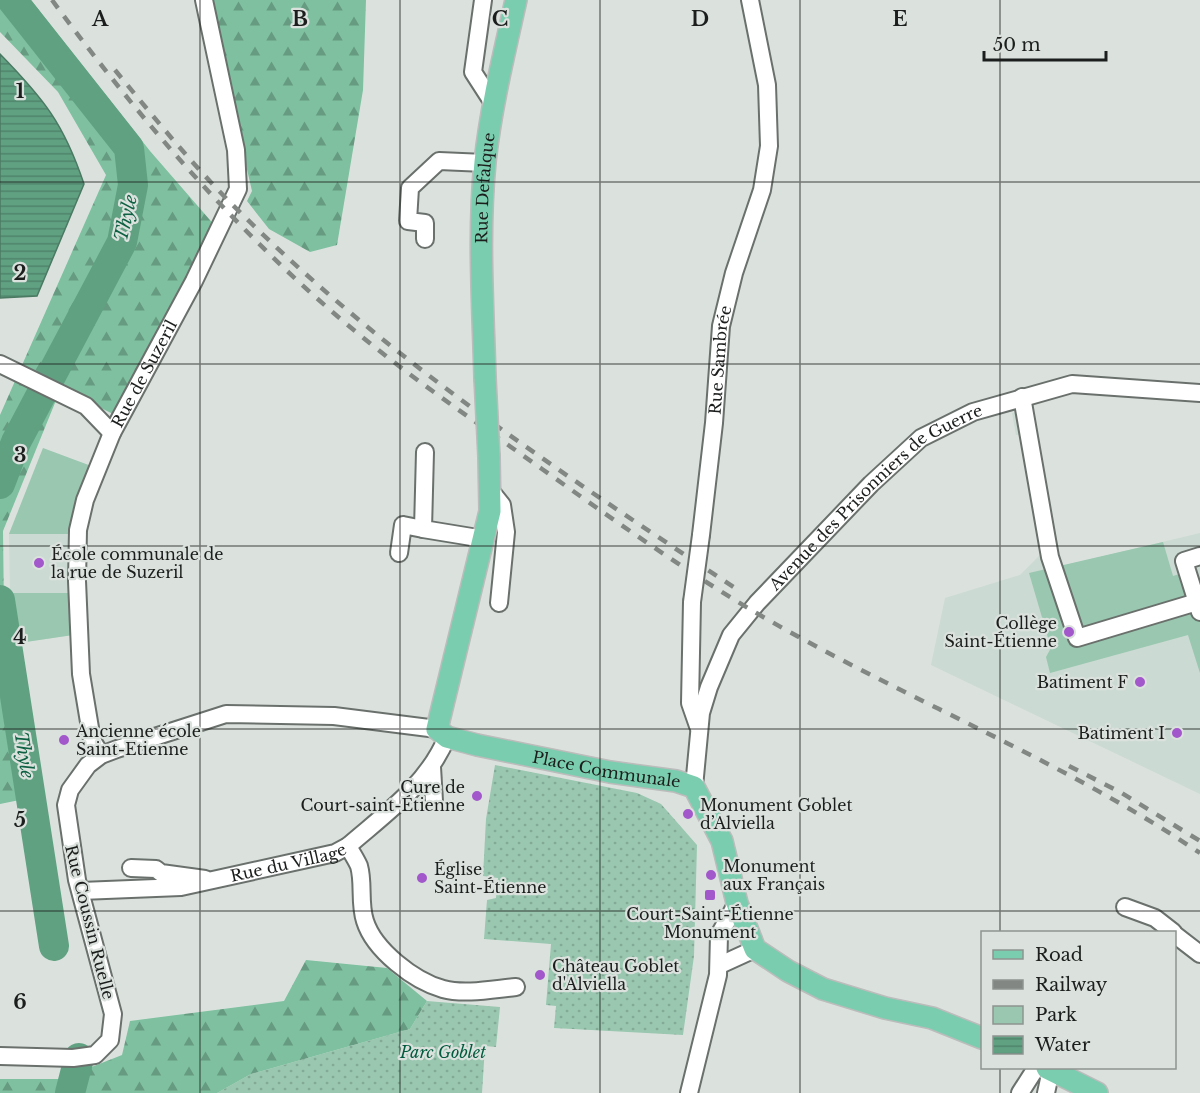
<svg xmlns="http://www.w3.org/2000/svg" width="1200" height="1093" font-family="'Libre Baskerville',serif">
<style>
.built{fill:#cbdad2}
.grass{fill:url(#grass-dots)}
.forest{fill:url(#forest-firs)}
.park{fill:#99c7af}
.water{fill:url(#water-rules);stroke:#4b7a63;stroke-width:1.5}
.lines{fill:none;stroke-linecap:round;stroke-linejoin:round}
.river{stroke:#60a182;stroke-width:30}
.minor-casing{stroke:#6a716d;stroke-width:20}
.major-casing{stroke:#bbbcbb;stroke-width:24}
.minor{stroke:#fff;stroke-width:16}
.major{stroke:#7bcdaf;stroke-width:21}
.rail{stroke:#828784;stroke-width:4.5;stroke-dasharray:10 10;stroke-linecap:butt}
.minor-bridge-casing{stroke:#6a716d;stroke-width:20;stroke-linecap:butt}
.major-bridge-casing{stroke:#bbbcbb;stroke-width:24;stroke-linecap:butt}
.minor-bridge{stroke:#fff;stroke-width:16}
.major-bridge{stroke:#7bcdaf;stroke-width:21}
.grid{fill:none;stroke:#1b1e1c;stroke-width:1.5;stroke-opacity:0.55}
.poi-dot{fill:#a258ca;stroke:#dbe2de;stroke-width:2}
.labels{text-anchor:middle;dominant-baseline:central;stroke-width:4.5;stroke-linejoin:round;paint-order:stroke}
.street-label{font-size:16px;fill:#1b1e1c;stroke:#dbe2de}
.poi-label{font-size:16px;fill:#1b1e1c;stroke:#dbe2de;text-anchor:start}
.park-label{font-size:16px;font-style:italic;fill:#025b3d;stroke:#dbe2de}
.water-label{font-size:18px;font-style:italic;fill:#0f6143;stroke:#dbe2de}
.grid-label{font-size:20px;text-anchor:middle;font-weight:bold;fill:#1b1e1c;stroke:#dbe2de;stroke-width:4.5;stroke-linejoin:round;paint-order:stroke}
</style>
<defs>
<pattern id="grass-dots" width="8" height="8" patternUnits="userSpaceOnUse" patternTransform="scale(1.5)"><rect width="8" height="8" fill="#99c7af"/><path d="M2 2h.1M6 6h.1" fill="none" stroke="#83aa96" stroke-width="1.8" stroke-linecap="round"/></pattern>
<pattern id="forest-firs" width="22" height="20" patternUnits="userSpaceOnUse" patternTransform="scale(1.5)"><rect width="22" height="20" fill="#7ec09f"/><path d="M5 1l3.5 6h-7zM16 11l3.5 6h-7z" fill="#669b81"/></pattern>
<pattern id="water-rules" width="6" height="5" patternUnits="userSpaceOnUse" patternTransform="scale(1.5)"><rect width="6" height="5" fill="#60a182"/><path d="M0 2.5h6" fill="none" stroke="#4e836a"/></pattern>
</defs>
<rect width="100%" height="100%" fill="#dbe2de"/>
<g class="built">
<path d="M 1032,408 L 1062,566 L 1200,533 L 1200,794 L 931,665 L 945,598 L 1020,575 L 1042,553 L 1020,435 L 1016,435 L 1012,413 Z"/>
<path d="M 43,448 L 71,531 L 69,621 L 73,635 L 19,643 L 10,593 L 9,534 Z"/>
</g>
<g class="grass">
<path d="M 495,765 L 637,793 L 661,804 L 697,845 L 694,956 L 683,1035 L 554,1028 L 556,1006 L 546,1005 L 551,944 L 484,939 L 487,900 L 496,898 L 498,878 L 483,876 L 486,819 Z"/>
<path d="M 427,1001 L 500,1007 L 496,1047 L 485,1046 L 482,1093 L 217,1093 L 251,1074 L 410,1029 Z"/>
</g>
<g class="forest">
<path d="M 0,0 L 31,0 L 150,151 L 216,227 L 115,415 L 61,388 L 3,531 L 4,613 L 39,796 L 0,804 L 0,415 L 106,175 L 58,92 L 0,32 Z"/>
<path d="M 208,0 L 366,0 L 363,90 L 337,245 L 310,252 L 269,229 L 247,201 L 252,191 Z"/>
<path d="M 306,960 L 387,968 L 427,1001 L 410,1029 L 251,1074 L 217,1093 L 0,1093 L 0,1079 L 61,1079 L 122,1055 L 130,1021 L 284,1001 Z"/>
</g>
<g class="park">
<path d="M 43,448 L 94,467 L 71,531 L 69,534 L 9,534 Z"/>
<path d="M 1163,542 L 1173,576 L 1196,569 L 1200,583 L 1200,673 L 1188,635 L 1050,673 L 1046,657 L 1051,648 L 1029,573 Z"/>
<path d="M 10,593 L 69,593 L 69,621 L 73,635 L 19,643 Z"/>
</g>
<path class="water" d="M 0,54 C 44,99 64,124 84,184 L 37,296 L 0,298 Z"/>
<g class="lines">
<g class="river">
<path d="M 0,484 L 16,442 L 122,242 L 133,185 L 129,148 L 12,0"/>
<path d="M 0,600 L 54,946"/>
<path d="M 70,1093 L 79,1058"/>
</g>
<g class="minor-casing">
<g id="minor">
<path d="M 483,0 L 473,72 L 493,103"/>
<path d="M 425,239 L 425,223 L 408,221 L 410,188 L 439,161 L 485,163"/>
<path d="M 0,364 L 86,406 L 112,433"/>
<path d="M 1022,397 L 1050,557 L 1077,638 L 1197,602"/>
<path d="M 425,452 L 423,529 L 484,539"/>
<path d="M 490,490 L 502,505 L 506,532 L 499,603"/>
<path id="s1" d="M 701,535 L 714,423 L 721,326 L 734,273 L 762,190 L 769,146 L 767,85 L 750,0"/>
<path d="M 399,553 L 403,525 L 423,529"/>
<path d="M 692,602 L 690,703 L 698,726"/>
<path d="M 1200,612 L 1184,561 L 1200,556"/>
<path id="s2" d="M 101,755 L 92,740 L 81,674 L 77,581 L 78,530 L 85,500 L 112,433 L 194,281 L 238,189 L 236,150 L 204,0"/>
<path d="M 432,767 L 434,801"/>
<path id="s3" d="M 694,787 L 701,713 L 709,687 L 731,635 L 757,603 L 871,484 L 921,438 L 973,412 L 1072,384 L 1200,393"/>
<path d="M 348,846 C 351,852 356,859 359,866 C 364,883 359,903 365,921 C 374,950 414,981 443,989 C 465,995 494,989 516,987"/>
<path d="M 131,868 L 156,869 L 161,873 L 205,879"/>
<path id="s4" d="M 81,891 L 181,887 L 335,853 L 348,846 C 386,813 427,785 447,737"/>
<path d="M 1125,907 L 1155,918 L 1173,932"/>
<path d="M 1174,934 L 1200,954"/>
<path d="M 720,965 L 755,949"/>
<path d="M 0,1056 L 73,1058 L 95,1055 L 110,1040 L 113,1014 L 77,880 L 66,805 L 70,790 L 88,765 L 101,755 L 117,749 L 226,714 L 334,716 L 437,729"/>
<path d="M 689,1093 L 718,975 L 719,935 L 737,903"/>
<path d="M 1020,1093 L 1036,1068"/>
<path d="M 1046,1093 L 1051,1070"/>
</g>
</g>
<g class="major-casing">
<g id="major">
<path id="s5" d="M 485,378 C 483,306 478,234 485,162 C 491,107 504,54 516,0"/>
<path id="s6" d="M 489,457 L 490,511 L 437,729 L 447,737 L 477,745 L 610,772 L 676,781 L 694,787 L 722,841 L 737,903 L 755,949 L 788,971 L 823,989 L 885,1008 L 932,1018 L 982,1038"/>
<path d="M 1047,1068 L 1097,1093"/>
</g>
</g>
<use href="#minor" class="minor"/>
<use href="#major" class="major"/>
<g class="rail">
<path d="M 52,0 C 141,121 239,235 355,331 C 415,381 479,424 542,469 C 611,518 681,568 753,611 C 899,697 1059,758 1200,853"/>
<path d="M 115,70 C 157,121 199,173 247,219 C 394,364 569,478 741,592"/>
<path d="M 1069,766 L 1120,792 L 1200,841"/>
</g>
<g class="minor-bridge-casing">
<path id="minor-bridge" d="M 692,602 L 701,535"/>
</g>
<g class="major-bridge-casing">
<path id="major-bridge" d="M 485,378 L 489,457"/>
</g>
<use href="#minor-bridge" class="minor-bridge"/>
<use href="#major-bridge" class="major-bridge"/>
</g>
<path class="grid" d="M 200,0 L 200,1093M 400,0 L 400,1093M 600,0 L 600,1093M 800,0 L 800,1093M 1000,0 L 1000,932M 0,182 L 1200,182M 0,364 L 1200,364M 0,546 L 1200,546M 0,729 L 1200,729M 0,911 L 1200,911M 1000,1068 L 1000,1093"/>
<g class="poi-dot">
<circle cx="39" cy="563" r="6"/>
<circle cx="1069" cy="632" r="6"/>
<circle cx="1140" cy="682" r="6"/>
<circle cx="1177" cy="733" r="6"/>
<circle cx="64" cy="740" r="6"/>
<circle cx="477" cy="796" r="6"/>
<circle cx="688" cy="814" r="6"/>
<circle cx="711" cy="875" r="6"/>
<circle cx="422" cy="878" r="6"/>
<rect x="704" y="889" width="12" height="12" rx="3"/>
<circle cx="540" cy="975" r="6"/>
</g>
<g class="labels">
<g class="street-label">
<text stroke="none"><textPath href="#s5" startOffset="190">Rue Defalque</textPath></text>
<text stroke="none"><textPath href="#s1" startOffset="176">Rue Sambrée</textPath></text>
<text stroke="none"><textPath href="#s2" startOffset="399">Rue de Suzeril</textPath></text>
<text stroke="none"><textPath href="#s3" startOffset="360">Avenue des Prisonniers de Guerre</textPath></text>
<text stroke="none"><textPath href="#s6" startOffset="454">Place Communale</textPath></text>
<text stroke="none"><textPath href="#s4" startOffset="210">Rue du Village</textPath></text>
<text transform="translate(90 922) rotate(76)">Rue Coussin Ruelle</text>
</g>
<g class="poi-label">
<text x="51" y="554">École communale de<tspan x="51" dy="18">la rue de Suzeril</tspan></text>
<text x="1057" y="623" text-anchor="end">Collège<tspan x="1057" dy="18">Saint-Étienne</tspan></text>
<text x="1128" y="682" text-anchor="end">Batiment F</text>
<text x="76" y="731">Ancienne école<tspan x="76" dy="18">Saint-Etienne</tspan></text>
<text x="1165" y="733" text-anchor="end">Batiment I</text>
<text x="465" y="787" text-anchor="end">Cure de<tspan x="465" dy="18">Court-saint-Étienne</tspan></text>
<text x="700" y="805">Monument Goblet<tspan x="700" dy="18">d’Alviella</tspan></text>
<text x="723" y="866">Monument<tspan x="723" dy="18">aux Français</tspan></text>
<text x="434" y="869">Église<tspan x="434" dy="18">Saint-Étienne</tspan></text>
<text x="710" y="914" text-anchor="middle">Court-Saint-Étienne<tspan x="710" dy="18">Monument</tspan></text>
<text x="552" y="966">Château Goblet<tspan x="552" dy="18">d'Alviella</tspan></text>
</g>
<g class="park-label">
<text x="443" y="1052">Parc Goblet</text>
</g>
<g class="water-label">
<text transform="translate(126 218) rotate(-77)">Thyle</text>
<text transform="translate(24 755) rotate(81)">Thyle</text>
</g>
</g>
<g class="grid-label">
<text x="100" y="26">A</text>
<text x="300" y="26">B</text>
<text x="500" y="26">C</text>
<text x="700" y="26">D</text>
<text x="900" y="26">E</text>
<text x="20" y="98">1</text>
<text x="20" y="280">2</text>
<text x="20" y="462">3</text>
<text x="20" y="644">4</text>
<text x="20" y="827">5</text>
<text x="20" y="1009">6</text>
</g>
<rect x="981" y="931" width="195" height="138" fill="#dbe2de" stroke="#8e9490" stroke-width="1.5"/>
<rect x="993" y="950" width="30" height="9" fill="#7bcdaf" stroke="#8e9490" stroke-width="1.5"/>
<text x="1035" y="961" font-size="18" fill="#1b1e1c">Road</text>
<rect x="993" y="980" width="30" height="9" fill="#828784" stroke="#8e9490" stroke-width="1.5"/>
<text x="1035" y="991" font-size="18" fill="#1b1e1c">Railway</text>
<rect x="993" y="1006" width="30" height="18" fill="#99c7af" stroke="#8e9490" stroke-width="1.5"/>
<text x="1035" y="1021" font-size="18" fill="#1b1e1c">Park</text>
<rect x="993" y="1036" width="30" height="18" fill="url(#water-rules)" stroke="#8e9490" stroke-width="1.5"/>
<text x="1035" y="1051" font-size="18" fill="#1b1e1c">Water</text>
<path d="M984 51v9h122v-9" fill="none" stroke="#1b1e1c" stroke-width="3"/>
<text x="993" y="51" font-size="18" fill="#1b1e1c" stroke="#dbe2de" stroke-width="4.5" paint-order="stroke">50 m</text>
</svg>
